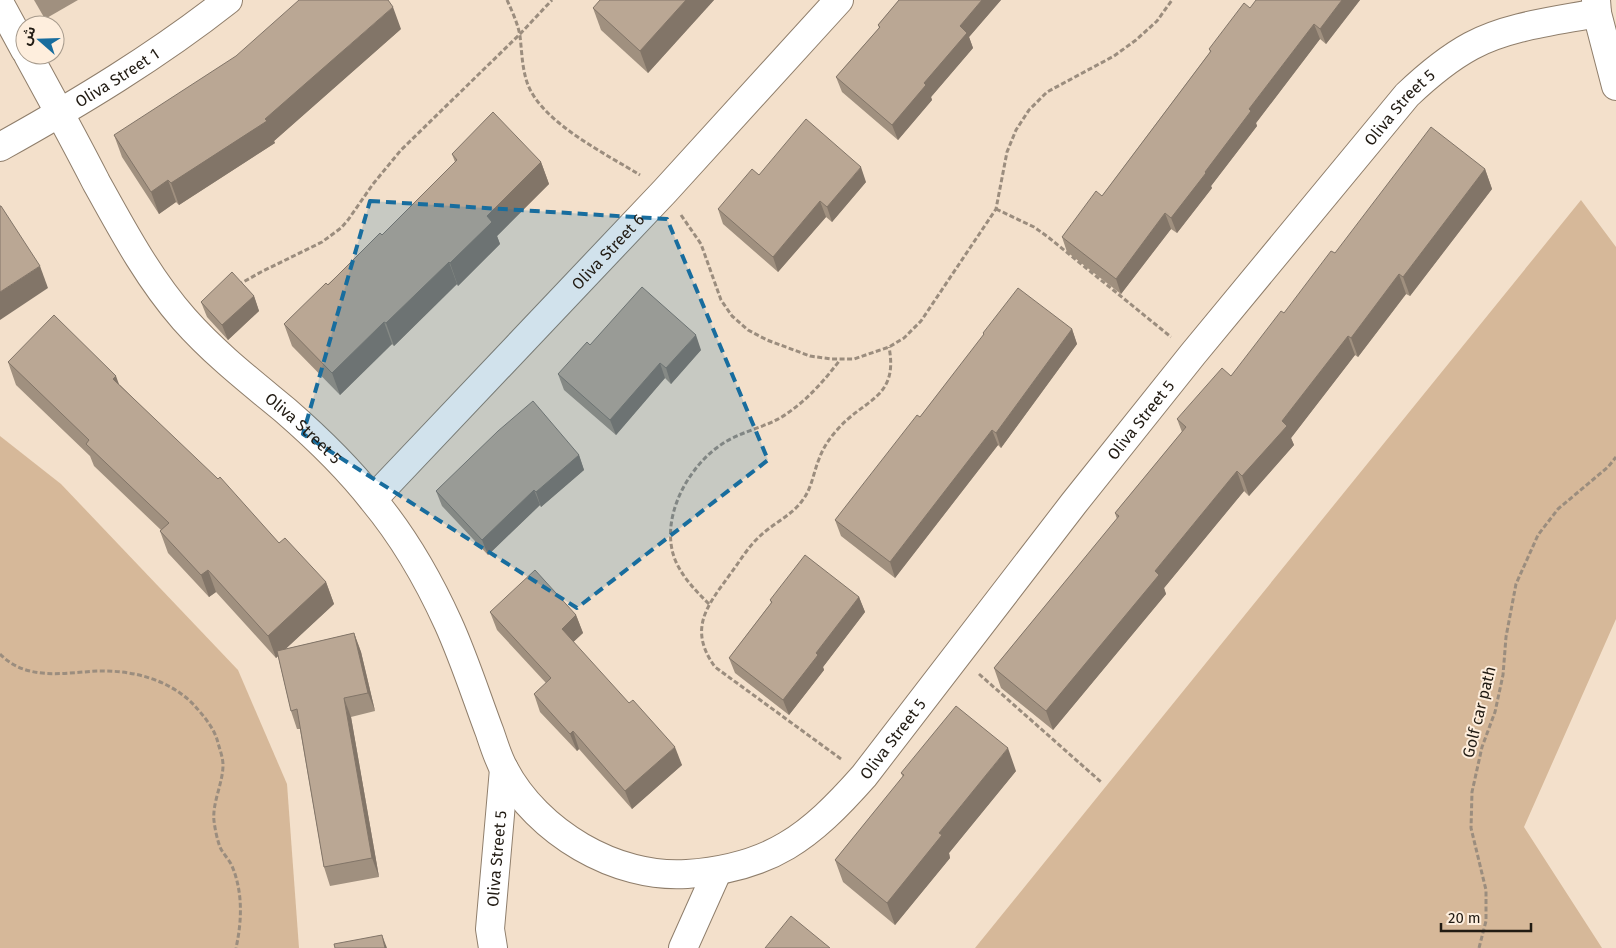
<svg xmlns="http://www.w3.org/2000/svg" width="1616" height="948" font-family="'Fira Sans','Noto Sans Arabic',sans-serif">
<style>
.green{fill:#d6b899}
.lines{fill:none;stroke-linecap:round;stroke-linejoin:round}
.minor-casing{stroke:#8f7e6b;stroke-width:30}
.path{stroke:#9b8d7e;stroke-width:3;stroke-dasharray:5 2.5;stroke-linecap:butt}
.minor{stroke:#fff;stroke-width:28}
.wall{fill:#a0907f}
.shaded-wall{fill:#827568}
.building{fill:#baa794;stroke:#827568}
.marked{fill:#186d9e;fill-opacity:0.2;stroke:#186d9e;stroke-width:4;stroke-dasharray:10 6;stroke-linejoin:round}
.labels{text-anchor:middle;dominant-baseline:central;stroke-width:4;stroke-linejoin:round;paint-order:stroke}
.street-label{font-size:16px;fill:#211b13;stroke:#feeedd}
</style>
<rect width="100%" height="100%" fill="#f3e0cb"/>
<g class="green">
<path d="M 1581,200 L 1616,247 L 1616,619 L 1524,827 L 1602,948 L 975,948 Z"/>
<path d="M 0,436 L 61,484 L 238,670 L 287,784 L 299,948 L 0,948 Z"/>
</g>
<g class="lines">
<g class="minor-casing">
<g id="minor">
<path d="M 1596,0 L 1597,13 L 1616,86"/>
<path d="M 0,4 L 25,50"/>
<path id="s1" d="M 28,55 C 51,97 74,139 96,182 C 122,229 148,278 184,319 C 215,354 251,382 286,411 C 317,438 348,468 373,500 C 403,536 428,579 448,623 C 464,658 476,696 490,733 C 494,745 498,758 504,769 C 537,832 616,879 687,874 C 771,868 810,837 864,776 L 1074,503 L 1193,354 L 1407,95 C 1427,76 1447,59 1471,46 C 1508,26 1556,21 1597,13"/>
<path id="s2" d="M 0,147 C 79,103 157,56 228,0"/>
<path id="s3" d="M 373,499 L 665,191 L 839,0"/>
<path id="s4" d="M 493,948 L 490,929 L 504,769"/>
<path d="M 683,948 L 717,872"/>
</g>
</g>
<g class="path">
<path d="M 507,0 C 512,11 518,24 520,36 C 522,53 522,69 528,85 C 543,123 606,154 640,175"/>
<path d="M 996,209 L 1034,227 L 1048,237 L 1171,337"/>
<path d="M 681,215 L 701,244 L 721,300 L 732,316 L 748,330 L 767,340 L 810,356 L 832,359 L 854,359 L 889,347 L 904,338 L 921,321 L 996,209 L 1007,152 L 1016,130 L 1029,110 L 1047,92 L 1114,56 L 1136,40 L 1157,21 L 1172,0"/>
<path d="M 238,285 L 261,272 L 322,242 L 341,228 L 348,220 L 373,184 L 401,150 L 520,34 L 552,0"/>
<path d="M 709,604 C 696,591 684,579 676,562 C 658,521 687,467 722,444 C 740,432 762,428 780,418 C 805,403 823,382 840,360"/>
<path d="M 0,654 C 26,681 63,673 97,671 C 132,670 169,679 194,705 C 203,715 215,729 218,743 C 220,750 223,758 223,765 C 223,783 212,803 214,821 C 215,829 217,839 220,847 C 223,854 229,859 232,866 C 243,892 242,921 236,948"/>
<path d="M 979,674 L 1101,782"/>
<path d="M 841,759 L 715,667 C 687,628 708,605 731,573 C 740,561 748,547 759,537 C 772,524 791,516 802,501 C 812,488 813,474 819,459 C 823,448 829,439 837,430 C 863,399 899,399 889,347"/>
<path d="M 1479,948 L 1486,921 L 1486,890 L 1471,828 L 1472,792 L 1482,747 L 1495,712 L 1503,675 L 1506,637 L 1516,584 L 1538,535 L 1558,509 L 1608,467 L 1616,457"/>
</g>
<use href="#minor" class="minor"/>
</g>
<g class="wall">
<path d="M 34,0 L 78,0 L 45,19 Z"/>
<path d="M 714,0 L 648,73 L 601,30 L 593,8 Z"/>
<path d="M 899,0 L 1001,0 L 969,37 L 973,48 L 931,97 L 932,100 L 898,140 L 842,92 L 836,77 L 879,28 L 878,25 Z"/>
<path d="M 1360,0 L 1326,44 L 1320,39 L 1256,123 L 1257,126 L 1211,186 L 1212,188 L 1177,233 L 1171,229 L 1121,294 L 1067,252 L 1062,237 L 1102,196 L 1210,52 L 1209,49 L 1250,8 Z"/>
<path d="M 401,29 L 274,141 L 275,143 L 179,205 L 176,202 L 159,214 L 122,157 L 114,135 Z"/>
<path d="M 452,154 L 541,162 L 549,184 L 497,236 L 500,244 L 458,286 L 457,284 L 394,346 L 392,344 L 340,395 L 292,346 L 284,324 L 382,235 L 455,162 Z"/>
<path d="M 1485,169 L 1492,189 L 1410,296 L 1406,294 L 1358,357 L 1355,355 L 1291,438 L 1294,445 L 1249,496 L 1244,491 L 1164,588 L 1166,594 L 1053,730 L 1001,688 L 994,668 L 1117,519 L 1115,513 L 1182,432 L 1177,419 L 1231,376 L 1335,253 Z"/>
<path d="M 759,175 L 866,182 L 832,222 L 826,217 L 778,272 L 723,224 L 718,209 Z"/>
<path d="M 254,296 L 259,311 L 228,340 L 207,317 L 201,302 Z"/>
<path d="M 1072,329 L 1077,344 L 1001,448 L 998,445 L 895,578 L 841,536 L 835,520 L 920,417 L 984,335 L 983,333 Z"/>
<path d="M 590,345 L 701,350 L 671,384 L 665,378 L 616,435 L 564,390 L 558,374 Z"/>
<path d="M 8,362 L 120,385 L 279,543 L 326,582 L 334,604 L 285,649 L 354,633 L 361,652 L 375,711 L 351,717 L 379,877 L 330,886 L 324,867 L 300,729 L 297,729 L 291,711 L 278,656 L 276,658 L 216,592 L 209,597 L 168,553 L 160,531 L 161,530 L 94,466 L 90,456 L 16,385 Z"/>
<path d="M 579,455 L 584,470 L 541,507 L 540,505 L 488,555 L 442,506 L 436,491 Z"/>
<path d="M 859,597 L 865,612 L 823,667 L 824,670 L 789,715 L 735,673 L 729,658 L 771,603 L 770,600 Z"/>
<path d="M 490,612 L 576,615 L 583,633 L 573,642 L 682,765 L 632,809 L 579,749 L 577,751 L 540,712 L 534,694 L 546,683 L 497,630 Z"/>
<path d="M 1016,771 L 949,853 L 950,858 L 895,925 L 843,882 L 835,860 L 903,777 L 901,773 Z"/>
</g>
<g class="shaded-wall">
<path d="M 686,0 L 714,0 L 648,73 L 640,51 Z"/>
<path d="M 982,0 L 1001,0 L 969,37 L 973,48 L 931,97 L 932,100 L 898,140 L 892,125 L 924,83 L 960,26 Z"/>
<path d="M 1342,0 L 1360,0 L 1326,44 L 1320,29 Z"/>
<path d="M 393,7 L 401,29 L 274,141 L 275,143 L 179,205 L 171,183 L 265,119 Z"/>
<path d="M 1314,24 L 1320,39 L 1256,123 L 1257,126 L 1211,186 L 1212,188 L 1177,233 L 1171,218 L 1205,172 L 1249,109 Z"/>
<path d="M 541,162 L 549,184 L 497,236 L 500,244 L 458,286 L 450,263 L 487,216 Z"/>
<path d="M 861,167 L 866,182 L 832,222 L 827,207 Z"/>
<path d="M 1485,169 L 1492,189 L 1410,296 L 1403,277 Z"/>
<path d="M 168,180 L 176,202 L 159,214 L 151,192 Z"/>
<path d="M 820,201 L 826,217 L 778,272 L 773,257 Z"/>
<path d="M 1165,213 L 1171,229 L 1121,294 L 1116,279 Z"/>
<path d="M 449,262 L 457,284 L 394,346 L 386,323 Z"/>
<path d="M 40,266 L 48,288 L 0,320 L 0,292 Z"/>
<path d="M 1399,274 L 1406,294 L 1358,357 L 1351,338 Z"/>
<path d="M 254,296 L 259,311 L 228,340 L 222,325 Z"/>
<path d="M 384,322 L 392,344 L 340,395 L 332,373 Z"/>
<path d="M 1072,329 L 1077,344 L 1001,448 L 996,433 Z"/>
<path d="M 696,335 L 701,350 L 671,384 L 666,368 Z"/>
<path d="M 1348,336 L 1355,355 L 1291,438 L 1294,445 L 1249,496 L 1242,476 L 1282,421 Z"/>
<path d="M 660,363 L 665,378 L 616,435 L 610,420 Z"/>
<path d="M 116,376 L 124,398 L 113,379 Z"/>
<path d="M 992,430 L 998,445 L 895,578 L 890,562 Z"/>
<path d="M 579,455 L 584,470 L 541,507 L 536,492 Z"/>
<path d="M 1237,471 L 1244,491 L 1164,588 L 1166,594 L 1053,730 L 1046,711 L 1155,571 Z"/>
<path d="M 534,490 L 540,505 L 488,555 L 482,540 Z"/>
<path d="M 208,570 L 216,592 L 209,597 L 201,575 Z"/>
<path d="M 326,582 L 334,604 L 276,658 L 268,636 Z"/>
<path d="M 859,597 L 865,612 L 823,667 L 824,670 L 789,715 L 783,700 L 816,653 Z"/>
<path d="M 576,615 L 583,633 L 568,647 L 562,629 Z"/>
<path d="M 354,633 L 361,652 L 375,711 L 368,693 Z"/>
<path d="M 344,698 L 351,717 L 379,877 L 372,858 Z"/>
<path d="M 573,731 L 579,749 L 577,751 L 570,734 Z"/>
<path d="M 675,747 L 682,765 L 632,809 L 625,791 Z"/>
<path d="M 1008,748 L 1016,771 L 949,853 L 950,858 L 895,925 L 887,903 L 939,833 Z"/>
<path d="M 382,935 L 387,948 L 385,948 Z"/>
</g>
<g class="building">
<path d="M 299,0 L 388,0 L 393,7 L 265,119 L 267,121 L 171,183 L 168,180 L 151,192 L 114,135 L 236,56 Z"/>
<path d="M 600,0 L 686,0 L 640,51 L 593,8 Z"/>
<path d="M 899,0 L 982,0 L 960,26 L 967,33 L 924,83 L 926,85 L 892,125 L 836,77 L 880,27 L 878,25 Z"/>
<path d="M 1256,0 L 1342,0 L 1320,29 L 1314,24 L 1249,109 L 1251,111 L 1205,172 L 1206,173 L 1171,218 L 1165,213 L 1116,279 L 1062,237 L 1096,191 L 1102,196 L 1211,51 L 1209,49 L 1244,3 L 1250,8 Z"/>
<path d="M 493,112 L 541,162 L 487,216 L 492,222 L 450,263 L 449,262 L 386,323 L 384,322 L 332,373 L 284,324 L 326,283 L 328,285 L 380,233 L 382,235 L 457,160 L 452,154 Z"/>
<path d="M 806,119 L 861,167 L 827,207 L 820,201 L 773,257 L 718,209 L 752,169 L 759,175 Z"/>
<path d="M 1431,127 L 1485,169 L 1403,277 L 1399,274 L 1351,338 L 1348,336 L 1282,421 L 1287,426 L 1242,476 L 1237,471 L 1155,571 L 1159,575 L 1046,711 L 994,668 L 1119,516 L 1115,513 L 1186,427 L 1177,419 L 1222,368 L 1231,376 L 1281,311 L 1284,313 L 1331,251 L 1335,253 Z"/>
<path d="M 0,206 L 1,206 L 40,266 L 0,292 Z"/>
<path d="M 232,272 L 254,296 L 222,325 L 201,302 Z"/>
<path d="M 642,287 L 696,335 L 666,368 L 660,363 L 610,420 L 558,374 L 587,342 L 590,345 Z"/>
<path d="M 1018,288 L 1072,329 L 996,433 L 992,430 L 890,562 L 835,520 L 917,415 L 920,417 L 984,334 L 983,333 Z"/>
<path d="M 54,315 L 116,376 L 113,379 L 218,479 L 220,477 L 279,543 L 285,538 L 326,582 L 268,636 L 208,570 L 201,575 L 160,531 L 169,523 L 86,444 L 89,440 L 8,362 Z"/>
<path d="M 533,401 L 579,455 L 536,492 L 534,490 L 482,540 L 436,491 L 498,431 Z"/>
<path d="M 805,555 L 859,597 L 816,653 L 818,655 L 783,700 L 729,658 L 772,602 L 770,600 Z"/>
<path d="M 535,570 L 576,615 L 562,629 L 629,703 L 633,700 L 675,747 L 625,791 L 573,731 L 570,734 L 534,694 L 551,678 L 490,612 Z"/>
<path d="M 354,633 L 368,693 L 344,698 L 372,858 L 324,867 L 297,709 L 291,711 L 277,651 Z"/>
<path d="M 956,706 L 1008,748 L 939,833 L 942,835 L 887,903 L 835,860 L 904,775 L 901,773 Z"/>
<path d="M 791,916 L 830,948 L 765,948 Z"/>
<path d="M 382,935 L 385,948 L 335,948 L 334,944 Z"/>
</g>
<path class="marked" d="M 370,201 L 667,219 L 768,460 L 577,608 L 303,434 Z"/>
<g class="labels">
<g class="street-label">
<text stroke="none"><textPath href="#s2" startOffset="136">Oliva Street 1</textPath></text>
<text stroke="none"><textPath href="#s1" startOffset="2158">Oliva Street 5</textPath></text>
<text stroke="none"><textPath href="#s3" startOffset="341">Oliva Street 6</textPath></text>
<text stroke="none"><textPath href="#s1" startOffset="1752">Oliva Street 5</textPath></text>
<text stroke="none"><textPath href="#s1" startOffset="469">Oliva Street 5</textPath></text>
<text transform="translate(1479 712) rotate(-76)">Golf car path</text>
<text stroke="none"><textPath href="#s1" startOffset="1348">Oliva Street 5</textPath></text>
<text stroke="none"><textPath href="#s4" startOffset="90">Oliva Street 5</textPath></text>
</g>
</g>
<g transform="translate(40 40) rotate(290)"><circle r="24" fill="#feeedd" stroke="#a69a8c"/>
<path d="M0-4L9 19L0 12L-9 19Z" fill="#186d9e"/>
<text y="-8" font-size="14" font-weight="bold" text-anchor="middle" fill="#211b13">ش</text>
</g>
<path d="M1441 923v8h90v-8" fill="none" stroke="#211b13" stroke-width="2.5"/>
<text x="1448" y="923" font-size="15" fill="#211b13" stroke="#feeedd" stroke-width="4" paint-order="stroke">20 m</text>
</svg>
